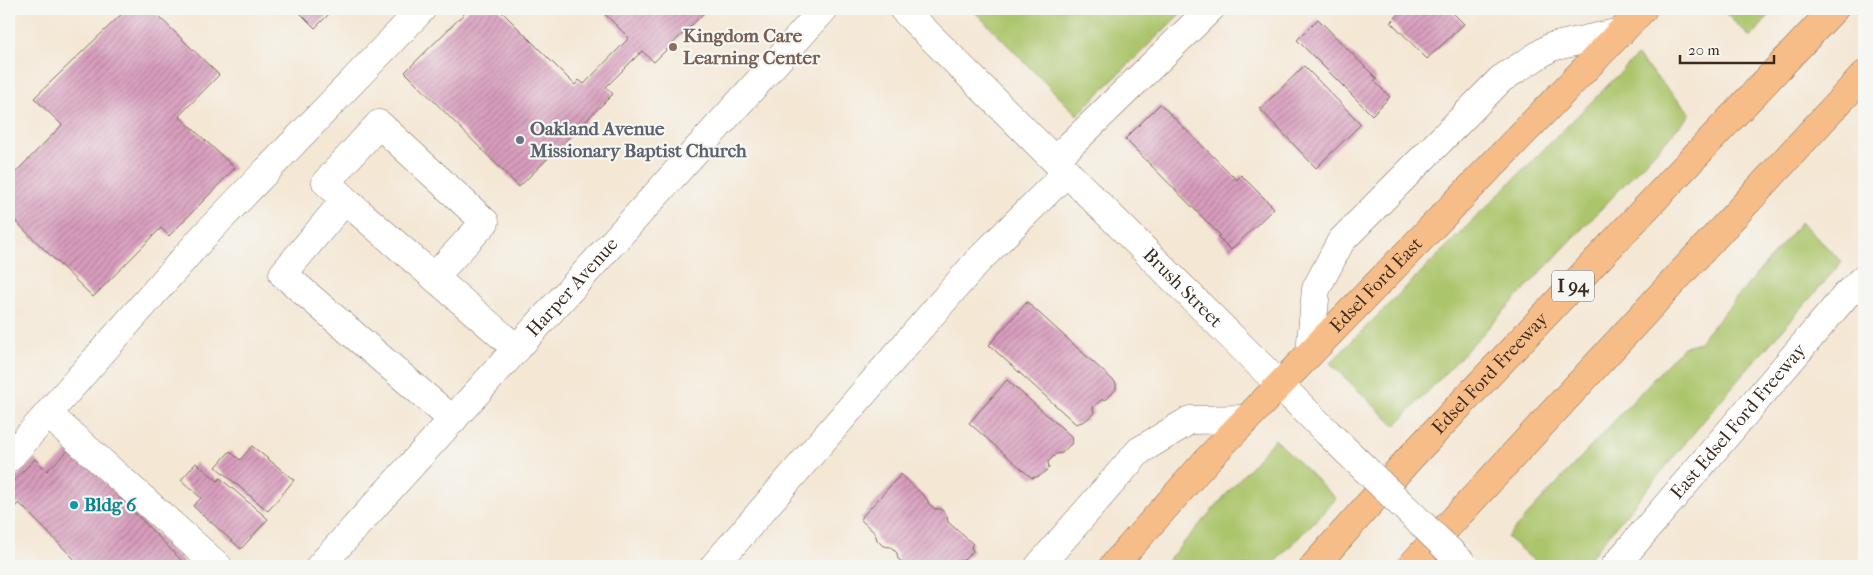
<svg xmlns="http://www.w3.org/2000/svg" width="1873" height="575" font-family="'IM FELL French Canon',serif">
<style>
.green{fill:#abc56b;stroke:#737844}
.building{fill:url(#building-hatch)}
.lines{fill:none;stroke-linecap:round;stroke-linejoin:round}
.minor-casing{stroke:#7c6c5e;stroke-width:29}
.major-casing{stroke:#7c6c5e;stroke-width:29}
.highway-casing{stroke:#7c6c5e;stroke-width:29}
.minor{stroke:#fff;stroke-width:28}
.major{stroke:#f7bd88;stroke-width:28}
.highway{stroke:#f7bd88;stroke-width:28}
.minor-bridge-casing{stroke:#7c6c5e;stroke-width:29;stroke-linecap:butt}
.minor-bridge{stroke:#fff;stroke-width:28}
.education-dot{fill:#8d6e63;stroke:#f6f6f2;stroke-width:2}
.worship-dot{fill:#6b7280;stroke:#f6f6f2;stroke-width:2}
.culture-dot{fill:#0f9aa8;stroke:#f6f6f2;stroke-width:2}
.labels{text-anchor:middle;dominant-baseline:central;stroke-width:4.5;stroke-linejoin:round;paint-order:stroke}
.shield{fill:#f6f6f2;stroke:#73675e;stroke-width:1}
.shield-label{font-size:18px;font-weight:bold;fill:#3b2a1e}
.education-label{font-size:19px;font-weight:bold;fill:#785e54;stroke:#f6f6f2;text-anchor:start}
.worship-label{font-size:19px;font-weight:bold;fill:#5b616d;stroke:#f6f6f2;text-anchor:start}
.street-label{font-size:19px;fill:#3b2a1e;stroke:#f6f6f2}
.culture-label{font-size:19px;font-weight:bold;fill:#0d838f;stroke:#f6f6f2;text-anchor:start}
</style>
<defs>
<pattern id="building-hatch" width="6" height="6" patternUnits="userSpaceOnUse" patternTransform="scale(1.25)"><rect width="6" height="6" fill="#d89dbd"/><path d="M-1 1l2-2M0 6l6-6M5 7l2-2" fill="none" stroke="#b08099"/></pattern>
</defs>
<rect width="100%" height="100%" fill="#f6f6f2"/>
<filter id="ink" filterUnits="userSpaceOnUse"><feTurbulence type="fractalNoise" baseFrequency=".02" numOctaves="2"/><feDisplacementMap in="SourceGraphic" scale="10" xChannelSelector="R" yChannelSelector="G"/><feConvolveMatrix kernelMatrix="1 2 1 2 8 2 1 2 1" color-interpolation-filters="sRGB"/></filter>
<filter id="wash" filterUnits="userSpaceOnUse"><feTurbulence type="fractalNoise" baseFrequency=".0096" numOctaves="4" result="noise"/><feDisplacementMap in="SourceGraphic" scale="20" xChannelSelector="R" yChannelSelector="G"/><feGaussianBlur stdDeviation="1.12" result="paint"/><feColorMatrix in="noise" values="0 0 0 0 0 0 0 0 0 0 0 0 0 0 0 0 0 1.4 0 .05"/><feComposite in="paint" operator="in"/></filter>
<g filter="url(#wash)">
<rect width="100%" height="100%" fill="#f4e7d4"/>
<g class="green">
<path d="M 972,9 L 1185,9 L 1077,115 Z"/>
<path d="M 1721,9 L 1774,9 L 1751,38 Z"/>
<path d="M 1637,56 L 1691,114 L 1395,426 L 1330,363 Z"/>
<path d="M 1801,222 L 1842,262 L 1731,388 L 1583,566 L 1540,566 L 1507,537 L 1683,347 L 1699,342 Z"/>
<path d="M 1275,439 L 1336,499 L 1271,566 L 1163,566 Z"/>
</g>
<g id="blocks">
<g class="building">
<path d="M 127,9 L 151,9 L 219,75 L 179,116 L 235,168 L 169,236 L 161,228 L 93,297 L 9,215 L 9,179 L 62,125 L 34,98 Z"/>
<path d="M 296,9 L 334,9 L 315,28 Z"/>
<path d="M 469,9 L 499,9 L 575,85 L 579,80 L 584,84 L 629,38 L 600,9 L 708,9 L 654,62 L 642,51 L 606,87 L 613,94 L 519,187 L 405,72 Z"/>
<path d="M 1404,9 L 1449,9 L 1464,24 L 1427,59 L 1391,22 Z"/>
<path d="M 1318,19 L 1377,79 L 1374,81 L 1390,97 L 1372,115 L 1297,40 Z"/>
<path d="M 1304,66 L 1361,124 L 1316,168 L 1260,109 Z"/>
<path d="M 1160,104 L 1237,180 L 1241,175 L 1274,208 L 1231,250 L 1218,237 L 1220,235 L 1125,139 Z"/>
<path d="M 1027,302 L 1116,383 L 1116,389 L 1107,399 L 1101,400 L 1093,407 L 1094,413 L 1085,421 L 1076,424 L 989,345 Z"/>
<path d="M 1007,380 L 1071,436 L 1072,443 L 1062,453 L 1056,454 L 1048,462 L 1049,468 L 1040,476 L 1032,478 L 969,423 Z"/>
<path d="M 252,446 L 294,480 L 268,511 L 216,467 L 230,451 L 240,460 Z"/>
<path d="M 71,448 L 187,566 L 81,566 L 19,503 L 14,508 L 9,502 L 9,485 L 35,459 L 47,471 Z"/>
<path d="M 196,463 L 218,481 L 220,478 L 268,519 L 241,549 L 193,506 L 201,498 L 181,480 Z"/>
<path d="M 901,474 L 927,499 L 929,504 L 935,509 L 941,509 L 947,516 L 948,522 L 973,544 L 971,546 L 973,551 L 964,560 L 959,561 L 954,566 L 912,566 L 905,564 L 898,559 L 897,553 L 891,547 L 883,546 L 877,540 L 875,533 L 860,519 Z"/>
</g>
</g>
</g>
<g filter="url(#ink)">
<use href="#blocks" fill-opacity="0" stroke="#7c6c5e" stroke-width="1"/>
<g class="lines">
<g class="minor-casing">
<g id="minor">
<path id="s1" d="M 903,9 L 1328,433"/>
<path d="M 1055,160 L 1210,9"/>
<path d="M 345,200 L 283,274 L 453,420"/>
<path d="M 434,277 L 485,222 L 379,124 L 326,182 L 345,200 L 517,349"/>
<path d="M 1310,352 L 1316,289 L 1341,241 L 1501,79 L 1551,47 L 1621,32"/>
<path d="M 48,414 L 218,566"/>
<path d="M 9,458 L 203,237 L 422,9"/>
<path id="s2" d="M 320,566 L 824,9"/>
<path d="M 714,566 L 976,263 L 1067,172"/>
<path d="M 1039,566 L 1139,451 L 1190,420 L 1246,419"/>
<path id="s3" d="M 1615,566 L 1846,295 L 1864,278"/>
</g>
</g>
<g class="major-casing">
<g id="major">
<path id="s4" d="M 1113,566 L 1207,460 L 1643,9"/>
</g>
</g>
<g class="highway-casing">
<g id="highway">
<path id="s5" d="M 1314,566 L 1409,459 L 1834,9"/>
<path d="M 1411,566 L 1864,75"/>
</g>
</g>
<use href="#minor" class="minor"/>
<use href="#major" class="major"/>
<use href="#highway" class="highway"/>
<g class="minor-bridge-casing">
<path id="minor-bridge" d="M 1328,433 L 1465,566"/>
</g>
<use href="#minor-bridge" class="minor-bridge"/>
</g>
</g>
<circle class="education-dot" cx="673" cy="47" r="5"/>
<circle class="worship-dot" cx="520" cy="140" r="5"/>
<circle class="culture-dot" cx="74" cy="505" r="5"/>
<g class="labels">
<rect class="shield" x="1552" y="270.5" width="42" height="31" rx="4"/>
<g class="shield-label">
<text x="1573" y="286">I 94</text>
</g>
<g class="education-label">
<text x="683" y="36">Kingdom Care<tspan x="683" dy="22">Learning Center</tspan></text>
</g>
<g class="worship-label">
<text x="530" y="129">Oakland Avenue<tspan x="530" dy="22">Missionary Baptist Church</tspan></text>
</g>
<g class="street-label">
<text stroke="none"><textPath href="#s4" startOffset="385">Edsel Ford East</textPath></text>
<text stroke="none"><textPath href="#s2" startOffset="376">Harper Avenue</textPath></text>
<text stroke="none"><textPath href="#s1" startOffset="395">Brush Street</textPath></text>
<text stroke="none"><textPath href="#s5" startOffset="261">Edsel Ford Freeway</textPath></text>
<text stroke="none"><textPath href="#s3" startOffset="190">East Edsel Ford Freeway</textPath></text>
</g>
<g class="culture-label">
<text x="84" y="505">Bldg 6</text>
</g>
</g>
<rect width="1873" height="575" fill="none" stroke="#f6f6f2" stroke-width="30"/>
<path d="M1680 55v8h94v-8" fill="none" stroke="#3b2a1e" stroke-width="2.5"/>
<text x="1688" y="55" font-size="15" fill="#3b2a1e" stroke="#f6f6f2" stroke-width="4" paint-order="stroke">20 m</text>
</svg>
